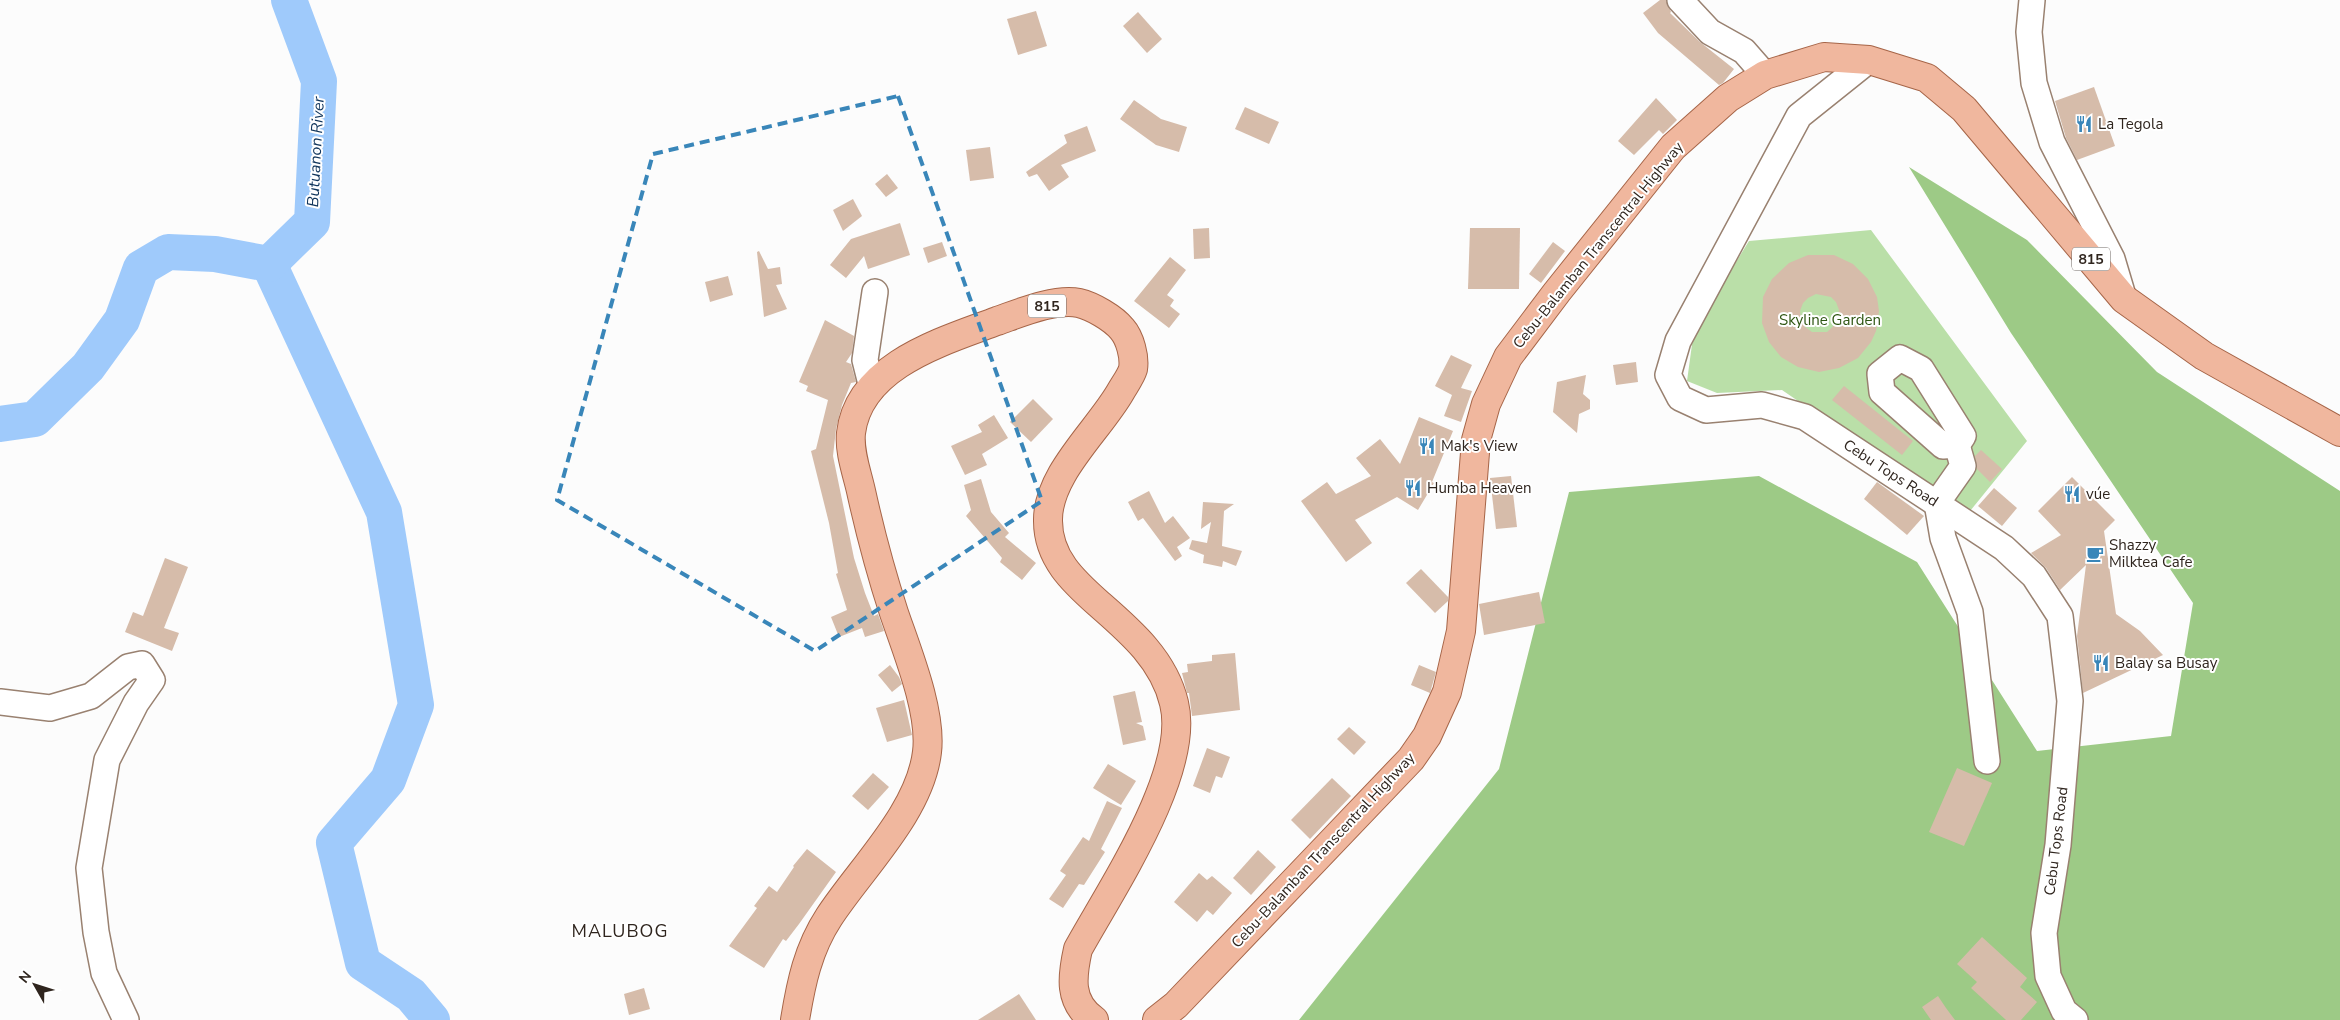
<svg xmlns="http://www.w3.org/2000/svg" width="2340" height="1020" font-family="'Nunito Sans',sans-serif">
<style>
.green{fill:#badfa8}
.forest{fill:#9dca86}
.lines{fill:none;stroke-linecap:round;stroke-linejoin:round}
.river{stroke:#9fcafb;stroke-width:36}
.building{fill:#d6bcaa;fill-rule:evenodd}
.minor-casing{stroke:#998170;stroke-width:28}
.major-casing{stroke:#a66548;stroke-width:30}
.minor{stroke:#fff;stroke-width:25}
.major{stroke:#f0b79e;stroke-width:28}
.marked{fill:none;stroke:#3986b9;stroke-width:4;stroke-dasharray:10 6;stroke-linejoin:round}
.labels{text-anchor:middle;dominant-baseline:central;stroke-width:4;stroke-linejoin:round;paint-order:stroke}
.shield{fill:#fff;stroke:#6d6662;stroke-width:1}
.shield-label{font-size:14px;font-weight:bold;fill:#2f251e}
.poi-label{font-size:15px;fill:#2f251e;stroke:#fff;text-anchor:start}
.street-label{font-size:15px;fill:#2f251e;stroke:#fff}
.park-label{font-size:15px;fill:#2e5612;stroke:#fff}
.water-label{font-size:16px;font-style:italic;fill:#10355c;stroke:#fff}
.quarter-label{font-size:18px;letter-spacing:1px;fill:#2f251e;stroke:#fff}
</style>
<rect width="100%" height="100%" fill="#fcfcfc"/>
<path class="green" d="M 1871,230 L 2027,441 L 1966,516 L 1782,390 L 1717,393 L 1687,381 L 1694,330 L 1749,241 Z"/>
<path class="forest" d="M 1909,167 L 2027,240 L 2157,372 L 2340,491 L 2340,1020 L 1299,1020 L 1499,769 L 1569,492 L 1759,476 L 1917,562 L 2037,751 L 2171,736 L 2193,603 L 2011,333 Z"/>
<g class="lines">
<g class="river">
<path d="M 269,264 L 384,512 L 416,705 L 388,780 L 334,843 L 363,963 L 411,995 L 432,1020"/>
<path d="M 0,424 L 35,419 L 88,367 L 122,320 L 141,268 L 168,252 L 215,254 L 269,264 L 312,222 L 319,81 L 289,0"/>
</g>
</g>
<g class="building">
<path d="M 1660,0 L 1666,0 L 1671,12 L 1670,13 L 1700,42 L 1734,69 L 1723,83 L 1719,85 L 1658,33 L 1643,13 Z"/>
<path d="M 1036,11 L 1047,46 L 1018,55 L 1007,19 Z"/>
<path d="M 1138,12 L 1162,39 L 1147,53 L 1123,26 Z"/>
<path d="M 2094,87 L 2115,146 L 2077,160 L 2066,138 L 2055,101 Z"/>
<path d="M 1656,98 L 1677,120 L 1663,134 L 1659,130 L 1634,155 L 1618,141 Z"/>
<path d="M 1134,100 L 1161,119 L 1187,127 L 1179,152 L 1156,145 L 1120,119 Z"/>
<path d="M 1245,107 L 1279,122 L 1269,144 L 1235,129 Z"/>
<path d="M 1087,126 L 1096,151 L 1061,165 L 1069,177 L 1049,191 L 1037,174 L 1029,177 L 1026,172 L 1067,143 L 1064,135 Z"/>
<path d="M 990,147 L 994,178 L 970,181 L 966,150 Z"/>
<path d="M 887,174 L 898,188 L 886,197 L 875,184 Z"/>
<path d="M 853,199 L 862,216 L 843,231 L 833,210 Z"/>
<path d="M 900,223 L 910,255 L 868,269 L 864,256 L 846,278 L 830,265 L 851,239 Z"/>
<path d="M 1209,228 L 1210,258 L 1194,259 L 1193,229 Z"/>
<path d="M 1470,228 L 1520,228 L 1519,289 L 1468,289 Z"/>
<path d="M 942,242 L 947,256 L 928,263 L 923,248 Z"/>
<path d="M 1553,242 L 1565,251 L 1541,283 L 1529,274 Z"/>
<path d="M 759,251 L 768,269 L 780,267 L 782,284 L 776,285 L 787,309 L 764,317 L 757,252 Z"/>
<path d="M 1808,255 L 1834,255 L 1853,264 L 1868,279 L 1877,297 L 1879,311 L 1876,331 L 1871,342 L 1858,358 L 1839,368 L 1819,372 L 1798,367 L 1781,357 L 1769,342 L 1762,323 L 1763,297 L 1772,279 L 1789,263 ZM 1816,294 L 1831,297 L 1836,302 L 1839,310 L 1837,323 L 1827,332 L 1812,332 L 1805,327 L 1801,320 L 1800,311 L 1803,303 L 1808,298 Z"/>
<path d="M 1170,257 L 1186,270 L 1167,295 L 1174,300 L 1170,306 L 1180,314 L 1169,328 L 1134,301 Z"/>
<path d="M 728,276 L 733,295 L 710,302 L 705,282 Z"/>
<path d="M 825,320 L 854,336 L 852,353 L 846,362 L 851,364 L 856,382 L 851,383 L 842,405 L 836,429 L 833,456 L 854,558 L 865,593 L 874,616 L 878,614 L 884,631 L 865,637 L 862,628 L 839,637 L 831,617 L 847,610 L 836,574 L 838,573 L 829,523 L 811,451 L 816,449 L 828,400 L 806,391 L 808,386 L 799,382 Z"/>
<path d="M 1451,355 L 1472,365 L 1461,388 L 1472,391 L 1461,422 L 1444,416 L 1452,395 L 1435,386 Z"/>
<path d="M 1636,362 L 1638,382 L 1616,385 L 1613,365 Z"/>
<path d="M 1586,375 L 1583,394 L 1590,400 L 1590,409 L 1579,414 L 1577,433 L 1553,412 L 1557,382 Z"/>
<path d="M 1844,386 L 1913,441 L 1902,455 L 1832,400 Z"/>
<path d="M 1033,399 L 1053,419 L 1031,442 L 1010,422 Z"/>
<path d="M 994,415 L 1008,438 L 982,454 L 987,465 L 965,475 L 951,446 L 982,432 L 978,425 Z"/>
<path d="M 1419,417 L 1453,431 L 1432,482 L 1434,483 L 1418,510 L 1397,497 L 1355,520 L 1372,543 L 1346,562 L 1301,501 L 1327,482 L 1336,494 L 1371,476 L 1356,458 L 1380,439 L 1400,464 Z"/>
<path d="M 1981,450 L 2002,469 L 1990,482 L 1977,469 L 1975,456 Z"/>
<path d="M 1511,476 L 1517,527 L 1496,529 L 1490,478 Z"/>
<path d="M 2072,477 L 2115,520 L 2104,531 L 2116,614 L 2140,631 L 2163,655 L 2083,693 L 2077,636 L 2086,565 L 2060,590 L 2046,568 L 2031,553 L 2061,535 L 2038,511 Z"/>
<path d="M 981,479 L 991,512 L 1009,533 L 1005,537 L 1036,563 L 1022,580 L 1000,562 L 1002,558 L 966,516 L 971,510 L 964,485 Z"/>
<path d="M 1877,482 L 1924,516 L 1907,535 L 1864,499 Z"/>
<path d="M 1994,488 L 2017,508 L 2002,526 L 1978,506 Z"/>
<path d="M 1149,491 L 1165,523 L 1173,516 L 1190,538 L 1177,547 L 1182,556 L 1175,561 L 1143,518 L 1138,521 L 1128,502 Z"/>
<path d="M 1203,502 L 1234,504 L 1224,511 L 1222,546 L 1242,551 L 1236,566 L 1223,561 L 1222,567 L 1203,563 L 1204,555 L 1189,549 L 1192,540 L 1207,543 L 1211,522 L 1201,529 Z"/>
<path d="M 165,558 L 188,567 L 164,628 L 179,633 L 172,651 L 125,632 L 133,612 L 143,616 Z"/>
<path d="M 1421,569 L 1448,597 L 1448,601 L 1435,613 L 1406,583 Z"/>
<path d="M 1539,592 L 1545,623 L 1484,635 L 1479,604 Z"/>
<path d="M 1235,653 L 1240,710 L 1192,716 L 1189,693 L 1187,693 L 1182,673 L 1188,672 L 1187,664 L 1212,661 L 1212,655 Z"/>
<path d="M 890,665 L 899,677 L 902,684 L 892,692 L 878,675 Z"/>
<path d="M 1419,665 L 1436,672 L 1430,693 L 1411,685 Z"/>
<path d="M 1135,691 L 1142,722 L 1136,723 L 1143,726 L 1146,740 L 1123,745 L 1113,696 Z"/>
<path d="M 904,700 L 912,735 L 887,742 L 876,708 Z"/>
<path d="M 1349,727 L 1366,742 L 1354,755 L 1337,739 Z"/>
<path d="M 1207,748 L 1230,757 L 1222,778 L 1216,776 L 1210,793 L 1193,786 Z"/>
<path d="M 1108,764 L 1136,781 L 1121,805 L 1093,788 Z"/>
<path d="M 1957,768 L 1992,783 L 1964,846 L 1929,832 Z"/>
<path d="M 873,773 L 889,787 L 868,810 L 852,796 Z"/>
<path d="M 1332,778 L 1351,796 L 1310,839 L 1291,820 Z"/>
<path d="M 1107,801 L 1122,808 L 1101,849 L 1105,852 L 1084,885 L 1079,884 L 1063,908 L 1049,899 L 1066,875 L 1060,871 L 1083,837 L 1089,841 Z"/>
<path d="M 807,849 L 836,872 L 799,924 L 786,941 L 783,939 L 764,968 L 729,946 L 757,908 L 754,906 L 769,886 L 777,892 L 794,867 L 793,866 Z"/>
<path d="M 1258,850 L 1276,867 L 1251,895 L 1233,878 Z"/>
<path d="M 1199,873 L 1207,880 L 1212,876 L 1232,893 L 1213,915 L 1207,910 L 1197,922 L 1174,902 Z"/>
<path d="M 1982,937 L 2027,978 L 2020,987 L 2037,1002 L 2021,1020 L 2006,1020 L 1971,988 L 1977,982 L 1957,964 Z"/>
<path d="M 644,988 L 650,1009 L 629,1015 L 624,994 Z"/>
<path d="M 1019,994 L 1036,1020 L 978,1020 Z"/>
<path d="M 1938,996 L 1946,1008 L 1955,1020 L 1931,1020 L 1922,1007 Z"/>
</g>
<g class="lines">
<g class="minor-casing">
<g id="minor">
<path d="M 1680,0 L 1710,32 L 1744,51 L 1765,75"/>
<path d="M 2032,0 L 2029,32 L 2034,83 L 2052,142 L 2112,259 L 2123,296"/>
<path d="M 1869,60 L 1799,116 L 1678,341 L 1668,375 L 1680,398 L 1706,410 L 1762,405 L 1805,417 L 2004,548 L 2034,576 L 2060,616 L 2070,701 L 2058,845 L 2044,933 L 2048,976 L 2064,1011 L 2075,1020"/>
<path d="M 1900,358 L 1921,369 L 1963,436 L 1957,445 L 1943,446 L 1882,392 L 1880,374 Z"/>
<path d="M 872,388 L 865,360 L 875,292"/>
<path d="M 1957,445 L 1963,466 L 1937,503 L 1943,538 L 1970,612 L 1987,761"/>
<path d="M 0,702 L 50,708 L 91,696 L 128,667 L 142,664 L 152,680 L 136,703 L 107,760 L 89,868 L 96,932 L 104,973 L 126,1020"/>
</g>
</g>
<g class="major-casing">
<g id="major">
<path d="M 795,1020 C 801,983 808,949 829,917 C 861,868 920,812 927,752 C 932,712 907,651 894,613 C 881,573 870,532 861,491 C 857,473 849,452 851,433 C 859,365 944,341 997,321 C 1020,313 1055,298 1079,303 C 1092,306 1113,318 1122,329 C 1130,338 1135,357 1133,369 C 1131,376 1125,384 1121,391 C 1099,430 1047,474 1048,521 C 1048,558 1073,581 1099,604 C 1130,631 1164,660 1174,703 C 1191,771 1111,889 1078,949 C 1072,976 1068,1002 1094,1020"/>
<path d="M 1157,1020 L 1176,1005 L 1411,759 L 1427,736 L 1447,692 L 1461,631 L 1476,440 L 1486,404 L 1508,357 L 1557,292 L 1673,147 L 1728,98 L 1765,75 L 1824,57 L 1869,60 L 1927,78 L 1964,109 L 2124,299 L 2204,356 L 2340,432"/>
</g>
</g>
<use href="#minor" class="minor"/>
<use href="#major" class="major"/>
</g>
<path class="marked" d="M 898,96 L 1042,501 L 815,651 L 557,500 L 653,154 Z"/>
<defs>
<g id="restaurant-bare" transform="scale(1.35)"><path d="M-5-6h1v4h1v-4h1v4h1v-4h1v5L-1.5 .5V6h-2V.5L-5-1ZM5-6V6H3V1.5H1.5Q1.5-4 5-6Z" fill="#3986b9" stroke="#fff" stroke-width="2.5" paint-order="stroke"/></g>
<g id="cafe-bare" transform="scale(1.35)"><path d="M-5.5-4.5H6V0H3Q3 3.5 0 3.5H-2.5Q-5.5 3.5-5.5 0ZM3-3.2v2h1.7v-2ZM-6 4.5H4V6H-6Z" fill="#3986b9" stroke="#fff" stroke-width="2.5" paint-order="stroke"/></g>
</defs>
<g fill-rule="evenodd">
<use href="#restaurant-bare" x="2084" y="124"/>
<use href="#restaurant-bare" x="1427" y="446"/>
<use href="#restaurant-bare" x="1413" y="488"/>
<use href="#restaurant-bare" x="2072" y="494"/>
<use href="#cafe-bare" x="2095" y="554"/>
<use href="#restaurant-bare" x="2101" y="663"/>
</g>
<g class="labels">
<g class="shield">
<rect x="2072" y="247.5" width="38" height="23" rx="4"/>
<rect x="1028" y="294.5" width="38" height="23" rx="4"/>
</g>
<g class="shield-label">
<text x="2091" y="259">815</text>
<text x="1047" y="306">815</text>
</g>
<g class="poi-label">
<text x="2098" y="124">La Tegola</text>
<text x="1441" y="446">Mak's View</text>
<text x="1427" y="488">Humba Heaven</text>
<text x="2086" y="494">vúe</text>
<text x="2109" y="545">Shazzy<tspan x="2109" dy="17">Milktea Cafe</tspan></text>
<text x="2115" y="663">Balay sa Busay</text>
</g>
<g class="street-label">
<text transform="translate(1598 245) rotate(-51)">Cebu-Balamban Transcentral Highway</text>
<text transform="translate(1891 473) rotate(33)">Cebu Tops Road</text>
<text transform="translate(2056 841) rotate(-83)">Cebu Tops Road</text>
<text transform="translate(1323 850) rotate(-47)">Cebu-Balamban Transcentral Highway</text>
</g>
<g class="park-label">
<text x="1830" y="320">Skyline Garden</text>
</g>
<g class="water-label">
<text transform="translate(316 152) rotate(-87)">Butuanon River</text>
</g>
<g class="quarter-label">
<text x="620" y="931">MALUBOG</text>
</g>
</g>
<g transform="translate(35 985) rotate(309)" stroke="#ffffff" stroke-width="4" paint-order="stroke">
<path d="M0-4L9 19L0 12L-9 19Z" fill="#2f251e"/>
<text y="-8" font-size="14" font-weight="bold" text-anchor="middle" fill="#2f251e">N</text>
</g>
</svg>
